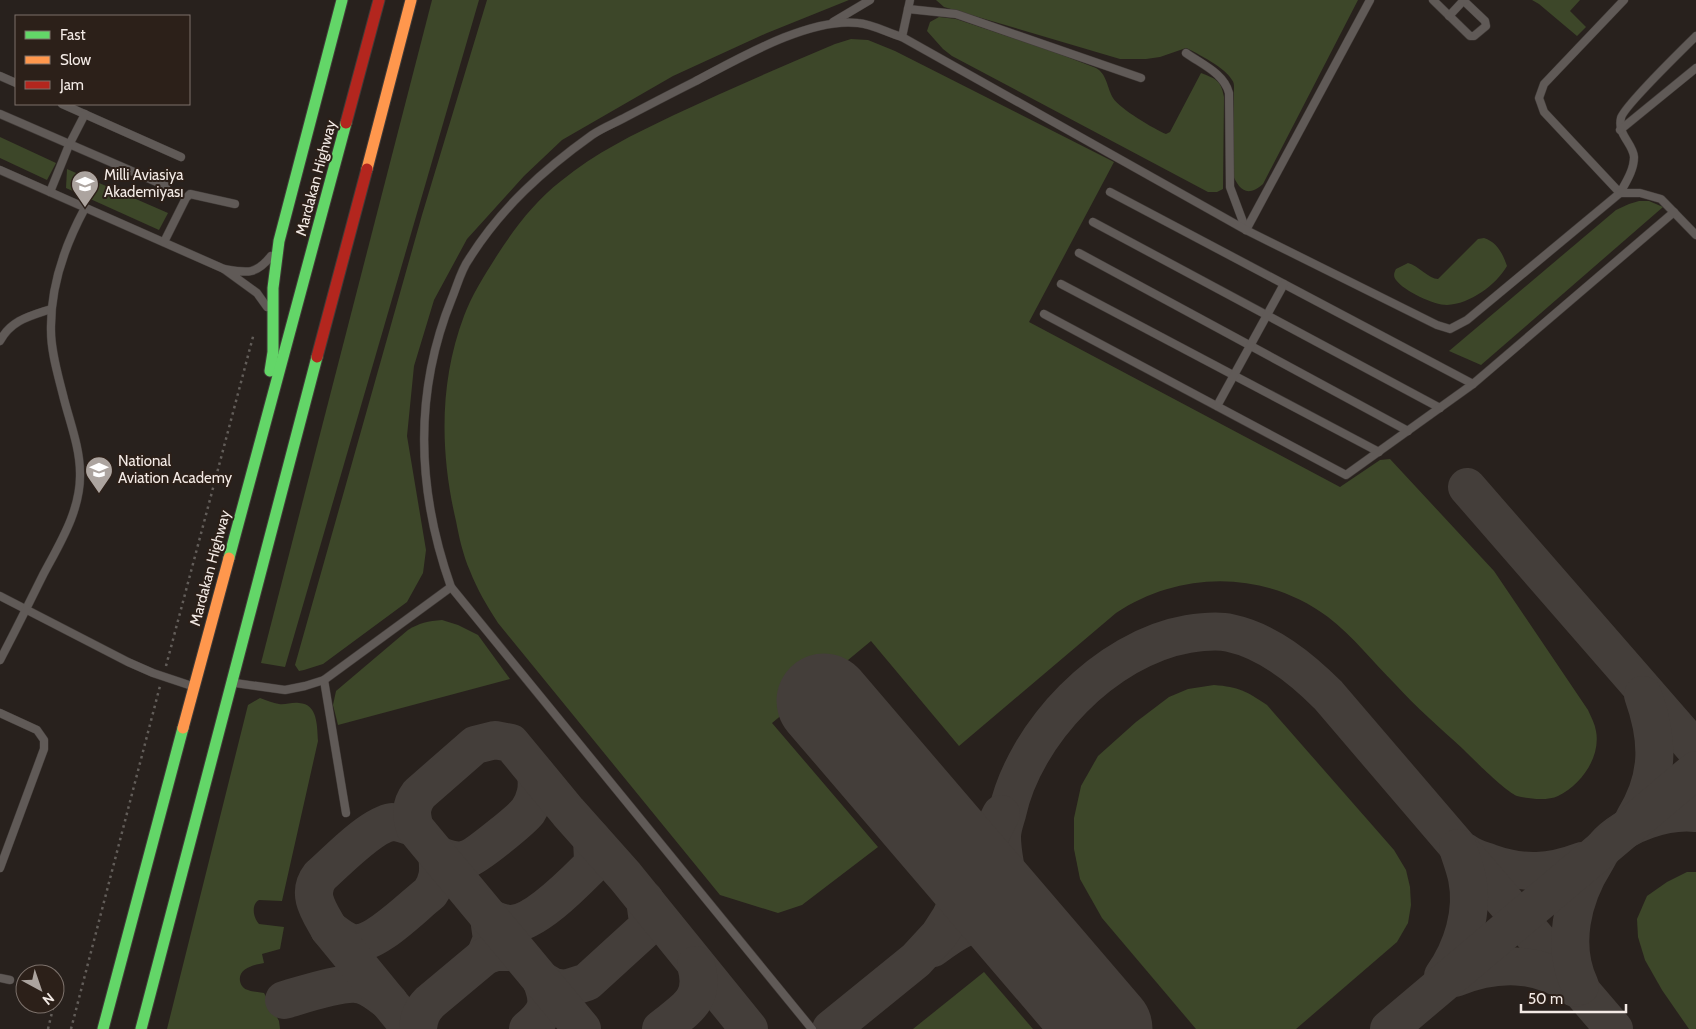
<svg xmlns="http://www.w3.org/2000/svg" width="1696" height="1029" font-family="Cabin,sans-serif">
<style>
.green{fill:#3d4729}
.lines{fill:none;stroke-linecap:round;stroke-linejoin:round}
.taxiway{stroke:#443e3a;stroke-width:38}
.runway{stroke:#443e3a;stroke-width:95}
.lane-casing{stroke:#413b38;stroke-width:9}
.fast-casing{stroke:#413b38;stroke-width:13}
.slow-casing{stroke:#413b38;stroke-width:13}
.jam-casing{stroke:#413b38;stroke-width:13}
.path{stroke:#625d59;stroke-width:2.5;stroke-dasharray:2.5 4;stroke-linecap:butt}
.lane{stroke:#605a57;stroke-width:8}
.fast{stroke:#63d668;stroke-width:11}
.slow{stroke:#ff974d;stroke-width:11}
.jam{stroke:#b3261e;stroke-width:11}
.labels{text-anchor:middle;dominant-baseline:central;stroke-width:4;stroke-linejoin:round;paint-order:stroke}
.poi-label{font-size:15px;fill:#f3eae5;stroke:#2c2019;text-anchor:start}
.street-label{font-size:15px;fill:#f3eae5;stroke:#2c2019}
</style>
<rect width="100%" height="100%" fill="#28211d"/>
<g class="green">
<path d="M 432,0 L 479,0 L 285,667 L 261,663 Z"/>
<path d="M 487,0 L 849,0 L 767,33 L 673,76 L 562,140 L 524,176 L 467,239 L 434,300 L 414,366 L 407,436 L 426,550 L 423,573 L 407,602 L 323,664 L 304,670 L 299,671 L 295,665 L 422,215 Z"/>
<path d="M 936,0 L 1358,0 L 1263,184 C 1247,198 1239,190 1232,173 L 1234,88 C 1234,85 1234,82 1232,80 C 1227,69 1197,53 1186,48 L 1160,57 L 1146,59 L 1120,59 L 944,7 Z"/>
<path d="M 1532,0 L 1580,0 L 1570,11 L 1586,27 L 1577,36 L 1539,4 Z"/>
<path d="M 939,17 L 956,19 L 1049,50 L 1096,68 C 1107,74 1107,88 1113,98 C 1120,109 1154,129 1166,134 L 1170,132 L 1201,73 C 1216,79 1221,80 1224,97 L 1223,189 L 1217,192 L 1208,192 L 952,56 L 943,49 L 927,31 L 930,22 Z"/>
<path d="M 851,39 L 868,40 L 895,51 L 1114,162 L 1029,322 L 1340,487 L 1380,460 L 1390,459 L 1494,571 L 1588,710 C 1591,717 1595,724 1596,731 C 1601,757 1581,785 1558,796 C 1548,801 1528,799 1517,796 C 1505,791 1474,760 1463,749 C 1440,728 1416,707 1395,684 C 1373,662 1353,636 1328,617 C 1265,570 1181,570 1116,613 L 959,746 L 871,641 L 772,723 L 878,847 L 802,905 L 778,913 L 720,895 L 498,623 C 487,606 477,589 470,571 C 463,555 459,537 456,521 C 440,453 439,382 464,316 C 472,295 484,276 496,257 C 514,229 534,202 561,181 C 595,153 634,134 674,115 C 727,90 781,67 835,44 Z"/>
<path d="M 0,137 L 56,163 L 47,180 L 0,158 Z"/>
<path d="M 67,169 L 168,213 L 159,230 L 66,188 Z"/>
<path d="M 1639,201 L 1649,201 L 1663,207 L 1481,365 L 1449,351 L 1616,210 L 1629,204 Z"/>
<path d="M 1484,238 C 1497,242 1503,254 1507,266 C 1496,285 1470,304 1447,305 C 1434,305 1404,291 1396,280 C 1393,276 1394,273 1396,269 L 1408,263 C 1419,266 1429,279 1438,279 L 1478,239 Z"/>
<path d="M 442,620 L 458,625 L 478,635 L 510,679 L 338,725 L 333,705 L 336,691 L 408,630 C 419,623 428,621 442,620 Z"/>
<path d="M 1214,685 C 1239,687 1246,691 1267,705 L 1394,850 L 1406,870 L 1410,887 L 1411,905 L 1408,923 L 1397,942 L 1296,1029 L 1196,1029 L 1102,918 L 1080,879 L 1074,849 L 1074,818 L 1081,786 L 1098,756 L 1136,722 L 1169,697 L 1188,689 Z"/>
<path d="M 260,698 C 266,700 273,703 279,704 C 285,705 292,702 299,703 C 318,704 317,726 318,741 L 282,901 L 259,900 C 251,904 253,918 259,924 L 284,927 L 280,949 L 262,954 L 264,963 C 254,965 238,968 240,981 C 241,986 244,989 248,990 C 253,992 259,992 264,993 L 279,1021 L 280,1029 L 167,1029 L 248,705 Z"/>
<path d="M 1687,872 L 1696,872 L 1696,1029 L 1689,1029 L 1662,990 L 1645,960 L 1638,937 L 1637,919 L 1647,896 L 1667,882 Z"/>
<path d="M 984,972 L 1033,1029 L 913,1029 Z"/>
</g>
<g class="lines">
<g class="taxiway">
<path d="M 1467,487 L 1696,750"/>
<path d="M 1634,819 C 1660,777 1659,740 1643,695"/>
<path d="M 1465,852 C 1472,858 1482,860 1490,863 C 1524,875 1550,873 1582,861"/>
<path d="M 329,929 C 336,934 344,941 352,943 C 374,947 413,906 430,893 C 439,880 439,870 437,855 C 446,858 457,863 467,859 C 477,856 522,819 528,811 C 536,799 538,788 536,774"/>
<path d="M 1019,930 C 1014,902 1002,864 1002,837 C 1002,829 1005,821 1007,814 C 1024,733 1106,648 1188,634 C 1201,632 1217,630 1230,633 C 1268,641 1301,668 1328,695 L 1614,1029"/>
<path d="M 933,948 C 952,934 972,919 997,922 C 1004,923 1012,927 1019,930"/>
<path d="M 485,956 L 492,939 L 489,918 C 497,921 504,924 512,924 C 536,922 573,884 590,867 L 593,860 L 592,839"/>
<path d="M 1443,976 C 1462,949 1474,912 1467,878 C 1465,868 1461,858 1458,848"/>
<path d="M 1455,978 C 1494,962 1539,960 1575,988"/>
<path d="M 541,980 L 553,987 L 565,989 L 587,982 L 644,930 L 648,922 L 645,900"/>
<path d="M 1580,986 C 1561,946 1572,898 1595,862 C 1598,857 1601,850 1605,846 C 1625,823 1667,810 1696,813"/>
<path d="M 284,1000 C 302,995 345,980 362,985 C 372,988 380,995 389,1002"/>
<path d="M 411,1029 L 329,929 C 319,911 306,894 320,876 C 337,861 371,825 392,822 C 400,822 407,825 415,828"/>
<path d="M 418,1029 C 419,1017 422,1010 430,1002 L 485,956 L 496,952 L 508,952"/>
<path d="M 528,1029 C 547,1013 551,1004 541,980"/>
<path d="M 582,1029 L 415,828 C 411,815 410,806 419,794 L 475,745 L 495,740 L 511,743 L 568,812 L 625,876 L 749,1029"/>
<path d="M 661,1029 C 686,1009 706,1000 696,965"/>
<path d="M 831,1029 L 916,960 L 939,935 L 950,918 L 1001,814"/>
<path d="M 1389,1029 L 1696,770"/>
</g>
<path class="runway" d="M 824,701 L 1105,1029"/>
<g class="lane-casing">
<g id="lane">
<path d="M 1433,0 L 1470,36 L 1474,36 L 1486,26 L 1485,21 L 1463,0"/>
<path d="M 1624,0 L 1544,84 L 1539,98 L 1544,112 L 1620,193 C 1626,182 1634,170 1634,157 C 1633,143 1617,135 1621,118 C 1623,107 1684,48 1696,36"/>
<path d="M 908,9 L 956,14 L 1141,78"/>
<path d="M 1449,16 L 1464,0"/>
<path d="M 833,22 L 870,0"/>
<path d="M 902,37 L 910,0"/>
<path d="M 1186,53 C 1201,64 1224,73 1229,93 L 1230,187 L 1246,230"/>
<path d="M 0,76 L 16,83"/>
<path d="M 62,104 L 181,157"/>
<path d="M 0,114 L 166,186"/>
<path d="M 1620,130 L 1696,68"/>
<path d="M 0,170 L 224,269"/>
<path d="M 50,192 L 69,145 L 85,114"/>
<path d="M 1110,192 L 1473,384"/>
<path d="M 1093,222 L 1440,408"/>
<path d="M 1246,230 L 1370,0"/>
<path d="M 164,242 L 186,198 L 190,194 L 235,204"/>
<path d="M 1079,253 L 1408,431"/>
<path d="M 1061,284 L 1379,452"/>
<path d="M 267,307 L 257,293 L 224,269 C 247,273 256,275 271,256"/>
<path d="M 1044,314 L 1346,475 L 1473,384 L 1674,212"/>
<path d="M 0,341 C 11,320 30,316 51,309"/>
<path d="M 1217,406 L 1284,284"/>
<path d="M 0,596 L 128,662 L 153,673 L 189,685"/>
<path d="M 0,660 C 15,632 29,603 43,575 C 60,543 81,510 80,473 C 80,447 69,420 63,395 C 58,375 51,352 51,331 C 50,289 65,245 85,208"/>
<path d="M 324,680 L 346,813"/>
<path d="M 235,683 L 285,690 L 305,686 L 324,680 L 451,587"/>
<path d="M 0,713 L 37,730 L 44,740 L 44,749 L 0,868"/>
<path d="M 0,978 L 10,980"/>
<path d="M 812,1029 L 451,587 C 417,491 413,394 452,298 C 457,286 461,270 469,259 C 501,208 543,170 592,135 C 602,128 615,123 626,117 C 649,105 672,93 694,82 C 738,59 809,17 858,23 C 872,24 888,33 902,37 L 1246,230 L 1437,325 L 1450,329 L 1467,320 L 1620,193 L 1640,193 L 1661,199 L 1696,235"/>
</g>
</g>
<g class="fast-casing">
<g id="fast">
<path d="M 270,371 L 273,352 L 273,288 L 279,241 L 342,0"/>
<path d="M 229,558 L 346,123"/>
<path d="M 103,1029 L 183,728"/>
<path d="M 141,1029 L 317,357"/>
</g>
</g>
<g class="slow-casing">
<g id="slow">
<path d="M 367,169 L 411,0"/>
<path d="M 183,728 L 229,558"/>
</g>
</g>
<g class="jam-casing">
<g id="jam">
<path d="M 346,123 L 379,0"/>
<path d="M 317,357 L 367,169"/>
</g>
</g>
<g class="path">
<path d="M 166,666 L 254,333"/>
<path d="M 19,982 L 25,983"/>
<path d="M 55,994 L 55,1000"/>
<path d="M 48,1029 L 54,1004"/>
<path d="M 71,1029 L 160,686"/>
</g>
<use href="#lane" class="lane"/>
<use href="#fast" class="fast"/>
<use href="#slow" class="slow"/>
<use href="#jam" class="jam"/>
</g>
<defs>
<g id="university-pin" transform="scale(1.4375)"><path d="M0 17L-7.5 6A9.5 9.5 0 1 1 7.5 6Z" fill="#aca49f" stroke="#2c2019"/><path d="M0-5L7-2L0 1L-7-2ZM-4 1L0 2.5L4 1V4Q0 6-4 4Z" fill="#fff"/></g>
</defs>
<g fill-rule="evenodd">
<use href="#university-pin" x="85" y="184"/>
<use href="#university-pin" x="99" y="470"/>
</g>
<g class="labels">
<g class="poi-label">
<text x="104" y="175">Milli Aviasiya<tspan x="104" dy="17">Akademiyası</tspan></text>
<text x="118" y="461">National<tspan x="118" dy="17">Aviation Academy</tspan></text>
</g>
<g class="street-label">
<text transform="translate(316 178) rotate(-75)">Mardakan Highway</text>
<text transform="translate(210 568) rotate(-75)">Mardakan Highway</text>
</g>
</g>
<rect x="15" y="15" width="175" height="90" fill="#2c2019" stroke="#7c716b"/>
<rect x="25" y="31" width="25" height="8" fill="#63d668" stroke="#7c716b"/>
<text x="60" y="40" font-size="15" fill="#f3eae5">Fast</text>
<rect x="25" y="56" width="25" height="8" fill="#ff974d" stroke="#7c716b"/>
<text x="60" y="65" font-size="15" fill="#f3eae5">Slow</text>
<rect x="25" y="81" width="25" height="8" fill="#b3261e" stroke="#7c716b"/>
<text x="60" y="90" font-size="15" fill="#f3eae5">Jam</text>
<g transform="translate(40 989) rotate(140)"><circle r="24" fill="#2c2019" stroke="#7c716b"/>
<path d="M0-4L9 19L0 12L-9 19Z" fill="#aca49f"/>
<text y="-8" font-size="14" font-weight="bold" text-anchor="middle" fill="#f3eae5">N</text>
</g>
<path d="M1521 1004v8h105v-8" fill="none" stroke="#f3eae5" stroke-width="2.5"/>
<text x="1528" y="1004" font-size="15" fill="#f3eae5" stroke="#2c2019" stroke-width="4" paint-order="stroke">50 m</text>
</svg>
